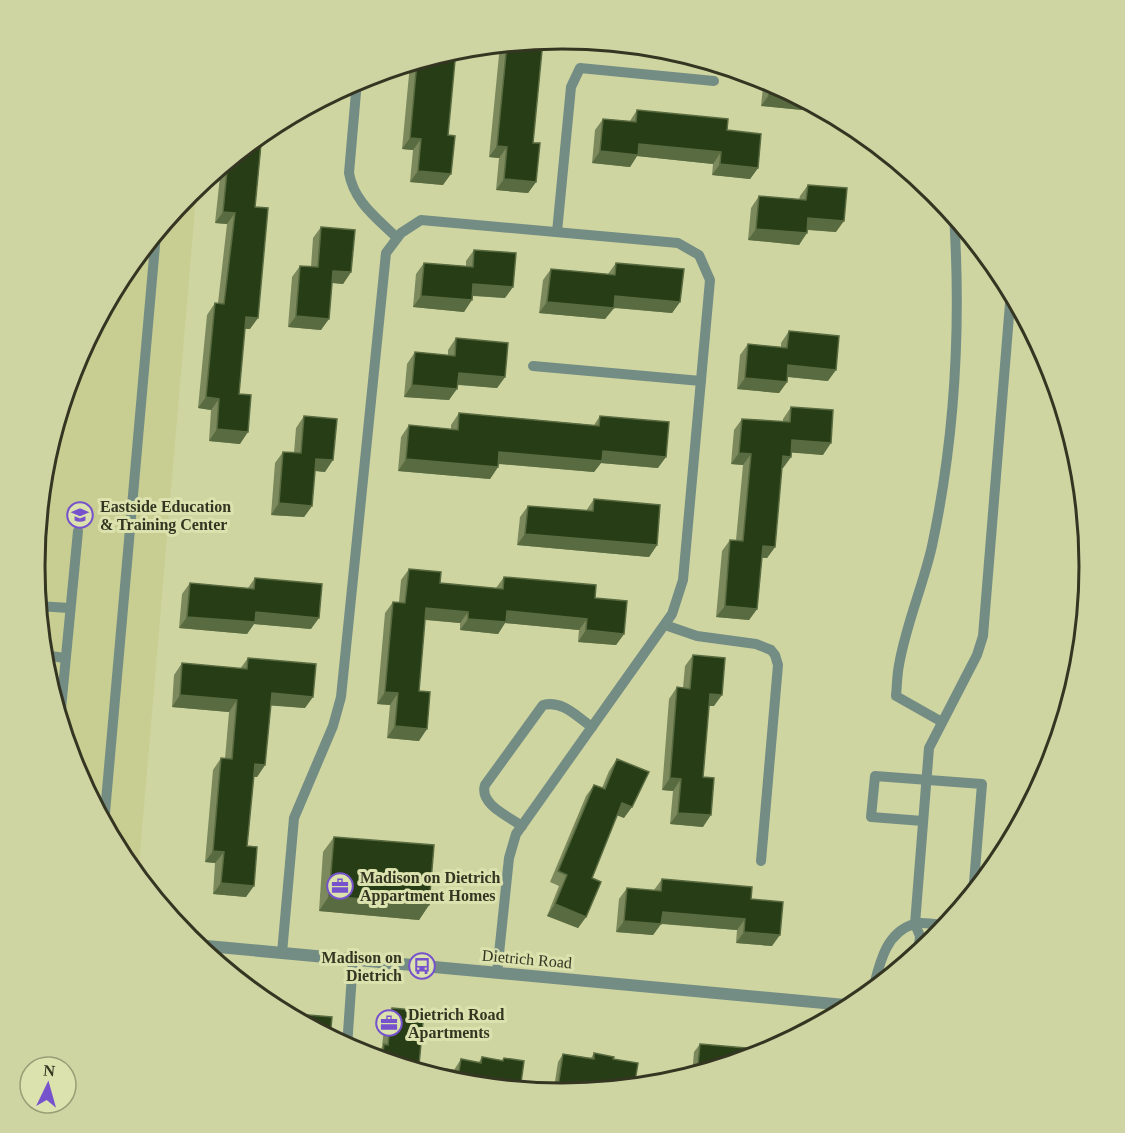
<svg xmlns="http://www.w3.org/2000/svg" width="1125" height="1133" font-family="'Times New Roman',serif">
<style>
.built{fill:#c8ce92}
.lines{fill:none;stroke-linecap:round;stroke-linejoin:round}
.service{stroke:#748d84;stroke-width:10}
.minor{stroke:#748d84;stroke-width:12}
.wall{fill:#7b895c}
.shaded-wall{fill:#596b40}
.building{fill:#273d16;stroke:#596b40;stroke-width:1.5}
.labels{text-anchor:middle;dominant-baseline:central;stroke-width:6;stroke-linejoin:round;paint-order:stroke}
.poi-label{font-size:16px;font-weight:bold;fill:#343622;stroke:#dce2ae;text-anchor:start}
.street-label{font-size:16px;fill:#343622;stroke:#dce2ae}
.rim{fill:none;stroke:#343622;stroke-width:3}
</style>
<rect width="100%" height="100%" fill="#cfd5a1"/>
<path class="built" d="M 197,186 L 138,877 L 123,860 L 75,768 L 45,669 L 35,567 L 45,463 L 75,364 L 124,273 L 189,193 Z"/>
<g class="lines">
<g class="service">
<path d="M 357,81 L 349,173 C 354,202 377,218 397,238"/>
<path d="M 557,232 L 571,87 L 580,68 L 714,81"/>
<path d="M 533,366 L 701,381"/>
<path d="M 38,606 L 69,608"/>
<path d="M 665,625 L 697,636 L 756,644 L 771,650 L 775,655 L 778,665 L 761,861"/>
<path d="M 43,655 L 65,658"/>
<path d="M 60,719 L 78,531"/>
<path d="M 942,722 L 896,696 C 897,686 897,675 899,665 C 906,624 923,586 932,546 C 955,438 961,325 954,215"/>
<path d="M 923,821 L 871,817 L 875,776 L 982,784 L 973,895"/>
<path d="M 104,824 L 156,234"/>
<path d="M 522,826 C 508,816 479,804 485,785 L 543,705 C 563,700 577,717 592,727"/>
<path d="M 282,953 L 294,818 L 333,726 L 341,697 L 386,253 L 401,233 L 421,220 L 678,243 L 699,255 L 710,280 L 683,580 L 672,614 L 516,834 L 509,858 L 497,973"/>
<path d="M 918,955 L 920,936 L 915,924 L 929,748 L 977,655 L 983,636 L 1011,291"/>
<path d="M 872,993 C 879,967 884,933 914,924 C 923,921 938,925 947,926"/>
<path d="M 347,1047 L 353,960"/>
</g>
<path class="minor" d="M 196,945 L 856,1006"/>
</g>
<g class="wall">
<path d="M 543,40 L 533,143 L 536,182 L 528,193 L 496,190 L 499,158 L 489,157 L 500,45 Z"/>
<path d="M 456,50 L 443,185 L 410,182 L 413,150 L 402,149 L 410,64 Z"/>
<path d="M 764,78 L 807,102 L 802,110 L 761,106 Z"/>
<path d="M 637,110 L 727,130 L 758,168 L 750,179 L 712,175 L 713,164 L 637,156 L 630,167 L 592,163 L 595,130 L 603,119 L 630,121 Z"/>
<path d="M 269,127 L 268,138 L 262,138 L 255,207 L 250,329 L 245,329 L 239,394 L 240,444 L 209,441 L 211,410 L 198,408 L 207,315 L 215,303 L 218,303 L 227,224 L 215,223 L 221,167 Z"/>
<path d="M 808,185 L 836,232 L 807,230 L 799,245 L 748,240 L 751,208 L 759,196 L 799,200 L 800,196 Z"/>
<path d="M 321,227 L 351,272 L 343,284 L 332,283 L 321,330 L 288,327 L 292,277 L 300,266 L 311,267 L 313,238 Z"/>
<path d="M 474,250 L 505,298 L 472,296 L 464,312 L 413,307 L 416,274 L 424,263 L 466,266 L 466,261 Z"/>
<path d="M 616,263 L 680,302 L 672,313 L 614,308 L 605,319 L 539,313 L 543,280 L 551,269 L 608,274 Z"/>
<path d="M 789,331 L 828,381 L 787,377 L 787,382 L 779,393 L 737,389 L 740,355 L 748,344 L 781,347 L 781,343 Z"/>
<path d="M 456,338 L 505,377 L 497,388 L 458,385 L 449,400 L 404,397 L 407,364 L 415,352 L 448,355 L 448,350 Z"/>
<path d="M 791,407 L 823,455 L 791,452 L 791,457 L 783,468 L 782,468 L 775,547 L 767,558 L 762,558 L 757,609 L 749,620 L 716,617 L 722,551 L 730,540 L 736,540 L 743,465 L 731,464 L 734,430 L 742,419 L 783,422 L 783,419 Z"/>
<path d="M 459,413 L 594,425 L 600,416 L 658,468 L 601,463 L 594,472 L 498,464 L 498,467 L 490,479 L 398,471 L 401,437 L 409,425 L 451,429 L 451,425 Z"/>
<path d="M 304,416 L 325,472 L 315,471 L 312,506 L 304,517 L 271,515 L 275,463 L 283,452 L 294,453 L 296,428 Z"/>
<path d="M 594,499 L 657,545 L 649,557 L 517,545 L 520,517 L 528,506 L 586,511 Z"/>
<path d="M 409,569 L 440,583 L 496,588 L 504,577 L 595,598 L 624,634 L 616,645 L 578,642 L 579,630 L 505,623 L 498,634 L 460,630 L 460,623 L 425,620 L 419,691 L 419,741 L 387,738 L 390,705 L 377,704 L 385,613 L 393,602 L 399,602 L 401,580 Z"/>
<path d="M 255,578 L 311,629 L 254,624 L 247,634 L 179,628 L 182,594 L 190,583 L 248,588 Z"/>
<path d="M 693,655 L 714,706 L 709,706 L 703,777 L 703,827 L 670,824 L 673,791 L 662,790 L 669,699 L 677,687 L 683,688 L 685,666 Z"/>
<path d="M 248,658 L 305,708 L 270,705 L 265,765 L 257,777 L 254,777 L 247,846 L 246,897 L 213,894 L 215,863 L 205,862 L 213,770 L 221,758 L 225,759 L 229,712 L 172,707 L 174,675 L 182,663 L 240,669 Z"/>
<path d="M 617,759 L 624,818 L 617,815 L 592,878 L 586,917 L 578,928 L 547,916 L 559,886 L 550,882 L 586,796 L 594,785 L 602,788 L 609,771 Z"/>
<path d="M 334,837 L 429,905 L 419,920 L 319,911 L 323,852 Z"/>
<path d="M 662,879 L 751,899 L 772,946 L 736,943 L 737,930 L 661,924 L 653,935 L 616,932 L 619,899 L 627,888 L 654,890 Z"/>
<path d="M 392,1008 L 419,1065 L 454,1070 L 461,1059 L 479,1062 L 482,1057 L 502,1060 L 504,1058 L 520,1090 L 459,1084 L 376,1059 L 377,1054 L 382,1047 L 385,1018 Z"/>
<path d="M 700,1044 L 745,1060 L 692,1076 L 694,1052 Z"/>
<path d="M 594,1053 L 613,1059 L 562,1094 L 553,1094 L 558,1062 L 563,1054 L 591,1058 Z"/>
</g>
<g class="shaded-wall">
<path d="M 769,95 L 800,98 L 807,102 L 802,110 L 761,106 Z"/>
<path d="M 271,126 L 276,127 L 268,138 L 257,137 Z"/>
<path d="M 410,138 L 421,139 L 413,150 L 402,149 Z"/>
<path d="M 639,144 L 721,152 L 713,164 L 637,156 L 630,167 L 592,163 L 600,151 Z"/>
<path d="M 497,146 L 507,147 L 499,158 L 489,157 Z"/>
<path d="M 720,164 L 758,168 L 750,179 L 712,175 Z"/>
<path d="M 418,171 L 451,174 L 443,185 L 410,182 Z"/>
<path d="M 504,179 L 536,182 L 528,193 L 496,190 Z"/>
<path d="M 223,212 L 235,213 L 227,224 L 215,223 Z"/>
<path d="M 808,218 L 844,221 L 836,232 L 800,229 Z"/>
<path d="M 756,229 L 807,233 L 799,245 L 748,240 Z"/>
<path d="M 333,271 L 351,272 L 343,284 L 325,282 Z"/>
<path d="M 473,284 L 513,287 L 505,298 L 465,295 Z"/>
<path d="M 421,296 L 472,300 L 464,312 L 413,307 Z"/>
<path d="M 615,296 L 680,302 L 672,313 L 607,307 Z"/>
<path d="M 547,302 L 614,308 L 605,319 L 539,313 Z"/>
<path d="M 296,316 L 329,319 L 321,330 L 288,327 Z"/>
<path d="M 246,317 L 258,318 L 250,329 L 238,328 Z"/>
<path d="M 788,365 L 836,370 L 828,381 L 780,376 Z"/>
<path d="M 459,373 L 505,377 L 497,388 L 451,384 Z"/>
<path d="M 745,378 L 787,382 L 779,393 L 737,389 Z"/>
<path d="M 412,385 L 457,389 L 449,400 L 404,397 Z"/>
<path d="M 206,397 L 219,399 L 211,410 L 198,408 Z"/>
<path d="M 217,429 L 248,432 L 240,444 L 209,441 Z"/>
<path d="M 792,440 L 831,443 L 823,455 L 784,452 Z"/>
<path d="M 603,451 L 666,457 L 658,468 L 601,463 L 594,472 L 491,463 L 499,452 Z"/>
<path d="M 739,453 L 751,454 L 743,465 L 731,464 Z"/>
<path d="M 783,456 L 791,457 L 783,468 L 775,468 Z"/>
<path d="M 316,459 L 333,460 L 325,472 L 308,470 Z"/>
<path d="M 406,459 L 498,467 L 490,479 L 398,471 Z"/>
<path d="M 279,503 L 312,506 L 304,517 L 271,515 Z"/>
<path d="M 525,534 L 657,545 L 649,557 L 517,545 Z"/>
<path d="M 763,546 L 775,547 L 767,558 L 755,557 Z"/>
<path d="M 35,564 L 40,564 L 35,571 L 34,567 Z"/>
<path d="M 725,606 L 757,609 L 749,620 L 716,617 Z"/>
<path d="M 426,608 L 468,612 L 460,623 L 418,619 Z"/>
<path d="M 507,611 L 587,619 L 579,630 L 505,623 L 498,634 L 460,630 L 468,619 Z"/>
<path d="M 256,612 L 319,618 L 311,629 L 254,624 L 247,634 L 179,628 L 187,617 Z"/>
<path d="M 586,630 L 624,634 L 616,645 L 578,642 Z"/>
<path d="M 385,692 L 398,693 L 390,705 L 377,704 Z"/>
<path d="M 272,693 L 313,697 L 305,708 L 264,705 Z"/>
<path d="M 710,694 L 722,695 L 714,706 L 701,706 Z"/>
<path d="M 180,695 L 237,700 L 229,712 L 172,707 Z"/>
<path d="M 395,726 L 427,729 L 419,741 L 387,738 Z"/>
<path d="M 255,764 L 265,765 L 257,777 L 247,776 Z"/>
<path d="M 670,778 L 681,779 L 673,791 L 662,790 Z"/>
<path d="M 622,803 L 632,807 L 624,818 L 614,814 Z"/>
<path d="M 678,813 L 711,815 L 703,827 L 670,824 Z"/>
<path d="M 213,851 L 224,852 L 215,863 L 205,862 Z"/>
<path d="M 221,883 L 254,886 L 246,897 L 213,894 Z"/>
<path d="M 329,896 L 429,905 L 419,920 L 319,911 Z"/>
<path d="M 555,904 L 586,917 L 578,928 L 547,916 Z"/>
<path d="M 663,912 L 745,919 L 737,930 L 654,923 Z"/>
<path d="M 624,921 L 661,924 L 653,935 L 616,932 Z"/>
<path d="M 744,932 L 780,935 L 772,946 L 736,943 Z"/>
</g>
<g class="building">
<path d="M 543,40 L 533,143 L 540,143 L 536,182 L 504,179 L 507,147 L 497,146 L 507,44 Z"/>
<path d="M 456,50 L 448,135 L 455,136 L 451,174 L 418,171 L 421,139 L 410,138 L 417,62 Z"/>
<path d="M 770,82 L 800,98 L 769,95 Z"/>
<path d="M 637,110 L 728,119 L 727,130 L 761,134 L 758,168 L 720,164 L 721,152 L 639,144 L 638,155 L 600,151 L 603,119 L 636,122 Z"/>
<path d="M 262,133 L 255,207 L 268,208 L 258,318 L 246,317 L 239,394 L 251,395 L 248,432 L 217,429 L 219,399 L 206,397 L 215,303 L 224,304 L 235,213 L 223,212 L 228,161 Z"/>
<path d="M 808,185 L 847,188 L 844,221 L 808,218 L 807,233 L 756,229 L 759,196 L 806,200 Z"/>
<path d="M 321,227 L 355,230 L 351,272 L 333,271 L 329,319 L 296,316 L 300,266 L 318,267 Z"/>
<path d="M 474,250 L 516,253 L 513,287 L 473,284 L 472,300 L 421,296 L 424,263 L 473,267 Z"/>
<path d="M 616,263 L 684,269 L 680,302 L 615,296 L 614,308 L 547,302 L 551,269 L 615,275 Z"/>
<path d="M 789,331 L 839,336 L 836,370 L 788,365 L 787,382 L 745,378 L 748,344 L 787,348 Z"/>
<path d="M 456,338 L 508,343 L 505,377 L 459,373 L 457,389 L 412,385 L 415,352 L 455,356 Z"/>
<path d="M 791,407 L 833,410 L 831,443 L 792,440 L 791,457 L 783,456 L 775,547 L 763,546 L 757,609 L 725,606 L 730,540 L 743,541 L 751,454 L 739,453 L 742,419 L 790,422 Z"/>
<path d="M 459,413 L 599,426 L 600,416 L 669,422 L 666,457 L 603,451 L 602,461 L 499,452 L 498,467 L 406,459 L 409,425 L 458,430 Z"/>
<path d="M 304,416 L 337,419 L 333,460 L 316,459 L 312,506 L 279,503 L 283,452 L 301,453 Z"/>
<path d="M 42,486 L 46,487 L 40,564 L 35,564 Z"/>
<path d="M 594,499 L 660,505 L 657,545 L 525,534 L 528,506 L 593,511 Z"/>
<path d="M 409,569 L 441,572 L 440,583 L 503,589 L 504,577 L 596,585 L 595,598 L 627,601 L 624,634 L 586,630 L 587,619 L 507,611 L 506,622 L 468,619 L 468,612 L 426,608 L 419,691 L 430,692 L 427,729 L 395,726 L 398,693 L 385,692 L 393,602 L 405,603 Z"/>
<path d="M 255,578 L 322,584 L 319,618 L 256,612 L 255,622 L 187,617 L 190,583 L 254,589 Z"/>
<path d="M 693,655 L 725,658 L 722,695 L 710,694 L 703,777 L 714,778 L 711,815 L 678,813 L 681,779 L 670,778 L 677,687 L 690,689 Z"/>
<path d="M 248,658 L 316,664 L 313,697 L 272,693 L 265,765 L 255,764 L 247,846 L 257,847 L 254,886 L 221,883 L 224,852 L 213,851 L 221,758 L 232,759 L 237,700 L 180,695 L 182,663 L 247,669 Z"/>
<path d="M 617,759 L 649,772 L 632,807 L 622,803 L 592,878 L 601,882 L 586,917 L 555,904 L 567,875 L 558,871 L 594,785 L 605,789 Z"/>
<path d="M 334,837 L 434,845 L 429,905 L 329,896 Z"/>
<path d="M 662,879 L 752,887 L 751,899 L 783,902 L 780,935 L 744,932 L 745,919 L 663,912 L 661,924 L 624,921 L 627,888 L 661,891 Z"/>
<path d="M 392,1008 L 424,1011 L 419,1065 L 459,1071 L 461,1059 L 481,1063 L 482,1057 L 503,1061 L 504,1058 L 524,1061 L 520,1090 L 459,1084 L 382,1061 L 384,1044 L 388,1045 Z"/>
<path d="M 284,1013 L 332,1017 L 330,1038 Z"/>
<path d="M 700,1044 L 746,1048 L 745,1060 L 697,1075 Z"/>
<path d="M 594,1053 L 614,1057 L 613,1059 L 638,1063 L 634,1087 L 562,1094 L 557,1094 L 563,1054 L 594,1059 Z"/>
</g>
<defs>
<g id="university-ring" transform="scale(1.35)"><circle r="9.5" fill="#dce2ae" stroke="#7652cc" stroke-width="1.5"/><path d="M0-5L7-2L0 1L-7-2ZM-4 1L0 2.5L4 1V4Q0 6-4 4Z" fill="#7652cc"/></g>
<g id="office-ring" transform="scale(1.35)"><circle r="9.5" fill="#dce2ae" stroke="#7652cc" stroke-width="1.5"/><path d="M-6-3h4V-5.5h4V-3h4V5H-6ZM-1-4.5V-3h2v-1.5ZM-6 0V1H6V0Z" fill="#7652cc"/></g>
<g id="bus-ring" transform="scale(1.35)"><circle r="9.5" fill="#dce2ae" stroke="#7652cc" stroke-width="1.5"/><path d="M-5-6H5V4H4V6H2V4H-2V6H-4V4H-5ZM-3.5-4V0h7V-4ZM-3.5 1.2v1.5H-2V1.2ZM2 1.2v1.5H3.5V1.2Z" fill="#7652cc"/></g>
</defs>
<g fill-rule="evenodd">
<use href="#university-ring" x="80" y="515"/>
<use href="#office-ring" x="340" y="886"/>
<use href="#bus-ring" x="422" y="966"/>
<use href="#office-ring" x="389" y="1023"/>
</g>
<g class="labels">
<g class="poi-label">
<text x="100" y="506">Eastside Education<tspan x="100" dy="18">&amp; Training Center</tspan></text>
<text x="360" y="877">Madison on Dietrich<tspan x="360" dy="18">Appartment Homes</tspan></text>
<text x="402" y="957" text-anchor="end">Madison on<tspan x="402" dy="18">Dietrich</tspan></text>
<text x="408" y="1014">Dietrich Road<tspan x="408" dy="18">Apartments</tspan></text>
</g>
<g class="street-label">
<text transform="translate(527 959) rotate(5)">Dietrich Road</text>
</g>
</g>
<path d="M0 0H1125V1133H0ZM45 566a517 517 0 1 1 1034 0a517 517 0 1 1-1034 0Z" fill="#cfd4a3" fill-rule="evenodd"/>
<path class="rim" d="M45 566a517 517 0 1 1 1034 0a517 517 0 1 1-1034 0Z"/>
<g transform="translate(48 1085) rotate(5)"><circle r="28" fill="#dce2ae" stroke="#999d76" stroke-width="1.5"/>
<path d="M0-4.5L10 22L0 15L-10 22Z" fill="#7652cc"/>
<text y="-9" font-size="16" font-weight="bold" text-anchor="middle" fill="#343622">N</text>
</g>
</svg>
